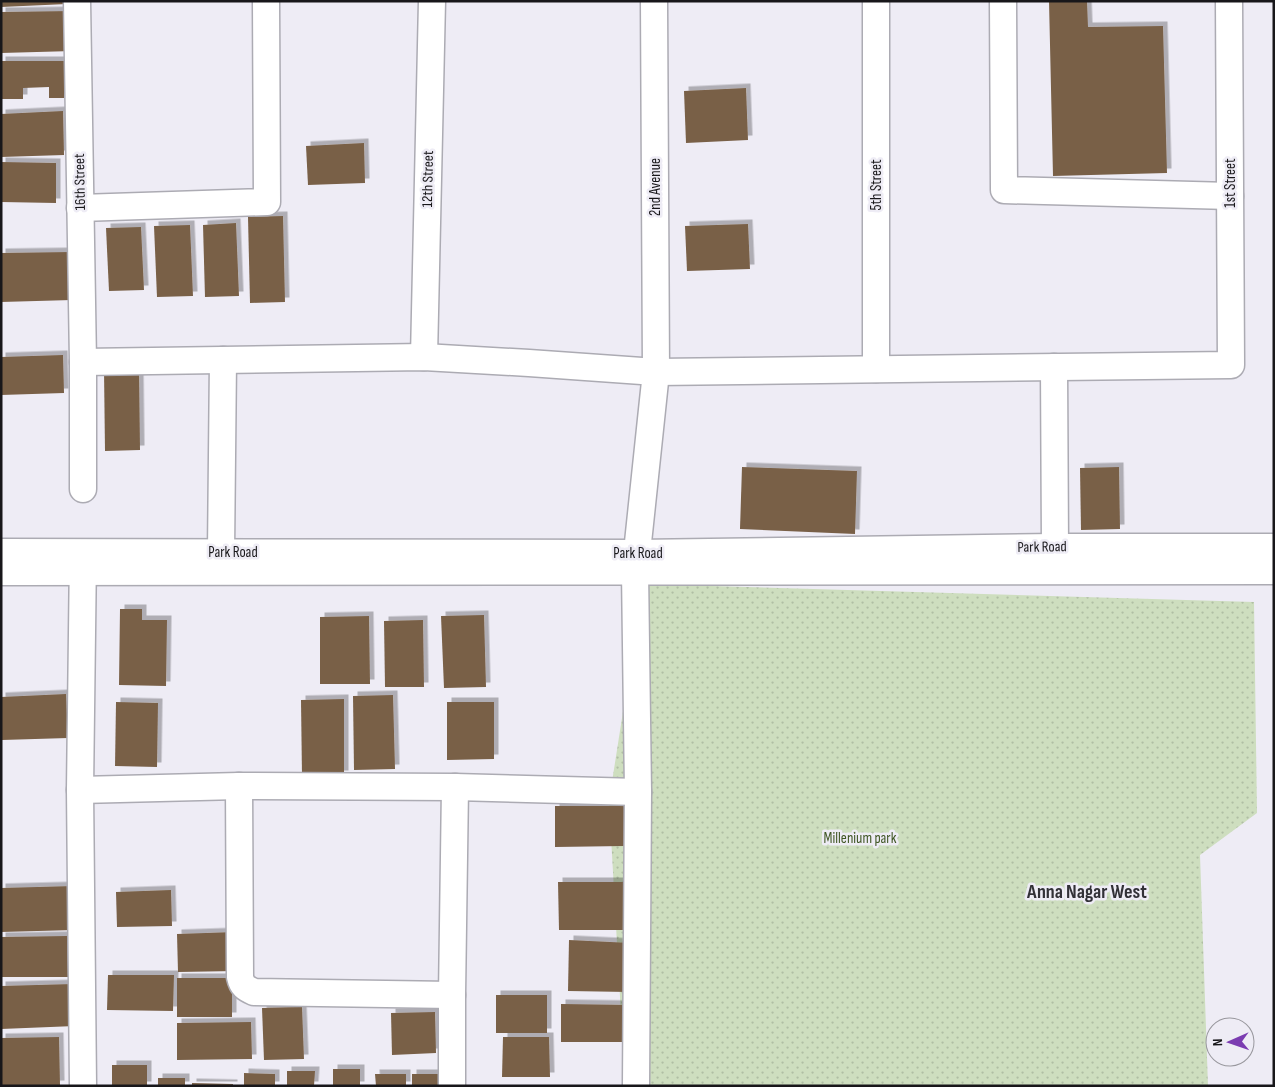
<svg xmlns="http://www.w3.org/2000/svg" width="1275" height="1087" font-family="'Sofia Sans Condensed',sans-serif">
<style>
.park{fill:url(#park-dots)}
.building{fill:#796047;filter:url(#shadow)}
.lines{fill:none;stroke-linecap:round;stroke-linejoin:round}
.minor-casing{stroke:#acabb3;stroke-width:29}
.minor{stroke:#fff;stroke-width:26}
.labels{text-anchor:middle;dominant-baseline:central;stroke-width:5;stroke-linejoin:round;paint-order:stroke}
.street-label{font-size:15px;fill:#18171a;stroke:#eeecf5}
.park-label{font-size:15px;fill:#405725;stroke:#eeecf5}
.district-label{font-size:20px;font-weight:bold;fill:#323137;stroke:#eeecf5}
</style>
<defs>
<pattern id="park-dots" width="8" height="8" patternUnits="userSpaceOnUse" patternTransform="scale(1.25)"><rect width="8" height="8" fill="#cedebf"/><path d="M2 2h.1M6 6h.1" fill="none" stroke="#b0bea4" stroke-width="1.8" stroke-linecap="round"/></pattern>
<filter id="shadow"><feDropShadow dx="4.5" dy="-4.5" stdDeviation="0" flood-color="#0004"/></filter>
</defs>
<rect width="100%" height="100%" fill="#eeecf5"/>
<path class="park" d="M 643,584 L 1254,602 L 1257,813 L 1200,855 L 1208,1086 L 625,1086 L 609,801 Z"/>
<g class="building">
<path d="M 1,1 L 67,1 L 67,4 L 1,7 Z"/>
<path d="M 1049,1 L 1087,1 L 1088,27 L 1163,26 L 1167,173 L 1053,176 Z"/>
<path d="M 73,11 L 73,51 L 1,53 L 1,12 Z"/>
<path d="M 1,61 L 64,61 L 64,98 L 49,98 L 49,87 L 23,88 L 23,99 L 1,99 Z"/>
<path d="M 746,88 L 748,140 L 686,143 L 684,91 Z"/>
<path d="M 63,111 L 64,155 L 1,157 L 1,114 Z"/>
<path d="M 364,143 L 365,183 L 308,185 L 306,146 Z"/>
<path d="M 1,162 L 56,163 L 56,203 L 1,202 Z"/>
<path d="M 283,216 L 285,302 L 250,303 L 248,217 Z"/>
<path d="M 236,223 L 239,296 L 205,297 L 203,225 Z"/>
<path d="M 748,224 L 750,269 L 687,271 L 685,226 Z"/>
<path d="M 190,225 L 193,296 L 157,297 L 154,226 Z"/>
<path d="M 141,227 L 144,290 L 109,291 L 106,228 Z"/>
<path d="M 71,252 L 72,300 L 1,302 L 1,253 Z"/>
<path d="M 63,355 L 64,393 L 1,395 L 1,357 Z"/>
<path d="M 104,370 L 139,370 L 140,450 L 105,451 Z"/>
<path d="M 742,467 L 857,471 L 855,534 L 740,529 Z"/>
<path d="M 1119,467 L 1120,529 L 1081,530 L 1080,468 Z"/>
<path d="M 120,609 L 142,609 L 142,620 L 167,620 L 166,686 L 119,685 Z"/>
<path d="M 484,615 L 486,687 L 444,688 L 441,616 Z"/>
<path d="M 369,616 L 370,684 L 320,684 L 320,617 Z"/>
<path d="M 423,620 L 424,687 L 385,687 L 384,621 Z"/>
<path d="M 66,694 L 68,738 L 2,740 L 1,697 Z"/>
<path d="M 393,695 L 395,769 L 354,770 L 353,696 Z"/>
<path d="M 344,699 L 344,775 L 302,776 L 301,700 Z"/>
<path d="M 116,702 L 158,703 L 157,767 L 115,766 Z"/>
<path d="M 447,702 L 494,702 L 494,759 L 447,760 Z"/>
<path d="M 555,806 L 624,806 L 624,846 L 555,847 Z"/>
<path d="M 558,882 L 628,882 L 629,930 L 559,930 Z"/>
<path d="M 74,886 L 75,930 L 1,932 L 1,888 Z"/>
<path d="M 171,890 L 172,926 L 117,927 L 116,892 Z"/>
<path d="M 235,932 L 236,971 L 178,972 L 177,934 Z"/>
<path d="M 67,936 L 68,977 L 1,977 L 1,937 Z"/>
<path d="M 569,940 L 631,943 L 629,992 L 568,991 Z"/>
<path d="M 108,975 L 174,975 L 173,1011 L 107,1010 Z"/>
<rect x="177" y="978" width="55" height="39"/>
<path d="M 73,984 L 75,1026 L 1,1029 L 1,986 Z"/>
<rect x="496" y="995" width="51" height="38"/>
<path d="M 561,1004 L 632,1005 L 632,1042 L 561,1042 Z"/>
<path d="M 302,1007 L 304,1059 L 264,1060 L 262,1008 Z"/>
<path d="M 435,1012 L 436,1053 L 392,1055 L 391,1013 Z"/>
<path d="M 251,1022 L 252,1059 L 177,1060 L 177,1023 Z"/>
<path d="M 59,1037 L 60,1085 L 1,1086 L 1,1038 Z"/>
<path d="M 503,1037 L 549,1037 L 550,1077 L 502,1077 Z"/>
<rect x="112" y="1065" width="35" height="21"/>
<rect x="333" y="1069" width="27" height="17"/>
<path d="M 287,1071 L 315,1071 L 314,1086 L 287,1086 Z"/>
<path d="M 244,1073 L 275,1074 L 275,1086 L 244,1086 Z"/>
<path d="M 375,1074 L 406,1074 L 406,1086 L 376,1086 Z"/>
<path d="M 412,1074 L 443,1074 L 442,1086 L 412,1086 Z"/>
<rect x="158" y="1078" width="27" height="8"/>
<path d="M 192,1083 L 233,1084 L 233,1086 L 192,1086 Z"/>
</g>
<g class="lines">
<g class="minor-casing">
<g id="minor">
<path d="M 77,1 L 83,362 L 83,489"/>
<path d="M 1003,1 L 1004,190 L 1230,196"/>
<path d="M 80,208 L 267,202 L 266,1"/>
<path d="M 424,357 L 432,1"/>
<path d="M 83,362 L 424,357 L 529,363 L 656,372 L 1231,365 L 1229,1"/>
<path d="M 1054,367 L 1055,547"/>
<path d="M 876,369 L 876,1"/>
<path d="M 1,552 L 637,553 L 1055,547 L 1274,547"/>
<path d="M 221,552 L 223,360"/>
<path d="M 83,554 L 80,790 L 83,1086"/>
<path d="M 1,572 L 1274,571"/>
<path d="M 239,786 L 240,977 C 242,986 245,988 254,992 L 452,995"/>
<path d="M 80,790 L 239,786 L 455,787 L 638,792"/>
<path d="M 452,1086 L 452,995 L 455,787"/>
<path d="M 636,1086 L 638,792 L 635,571 L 656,372 L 654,1"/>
</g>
</g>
<use href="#minor" class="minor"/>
</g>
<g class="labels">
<g class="street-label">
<text transform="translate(428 179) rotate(-89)">12th Street</text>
<text transform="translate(80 182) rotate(-91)">16th Street</text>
<text transform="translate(1230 183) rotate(-90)">1st Street</text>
<text transform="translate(876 185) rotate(-90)">5th Street</text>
<text transform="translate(655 187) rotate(-90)">2nd Avenue</text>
<text transform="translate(1042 547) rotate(-1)">Park Road</text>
<text x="233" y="552">Park Road</text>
<text x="638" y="553">Park Road</text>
</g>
<g class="park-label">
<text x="860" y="838">Millenium park</text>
</g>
<g class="district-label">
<text x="1087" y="892">Anna Nagar West</text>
</g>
</g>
<rect width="1275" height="1087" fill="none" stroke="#18171a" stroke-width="5"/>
<g transform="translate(1230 1042) rotate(268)"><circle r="24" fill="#eeecf5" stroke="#98979d"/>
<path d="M0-4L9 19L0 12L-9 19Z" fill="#7b3cb1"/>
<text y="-8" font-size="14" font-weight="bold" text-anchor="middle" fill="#18171a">N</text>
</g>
</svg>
